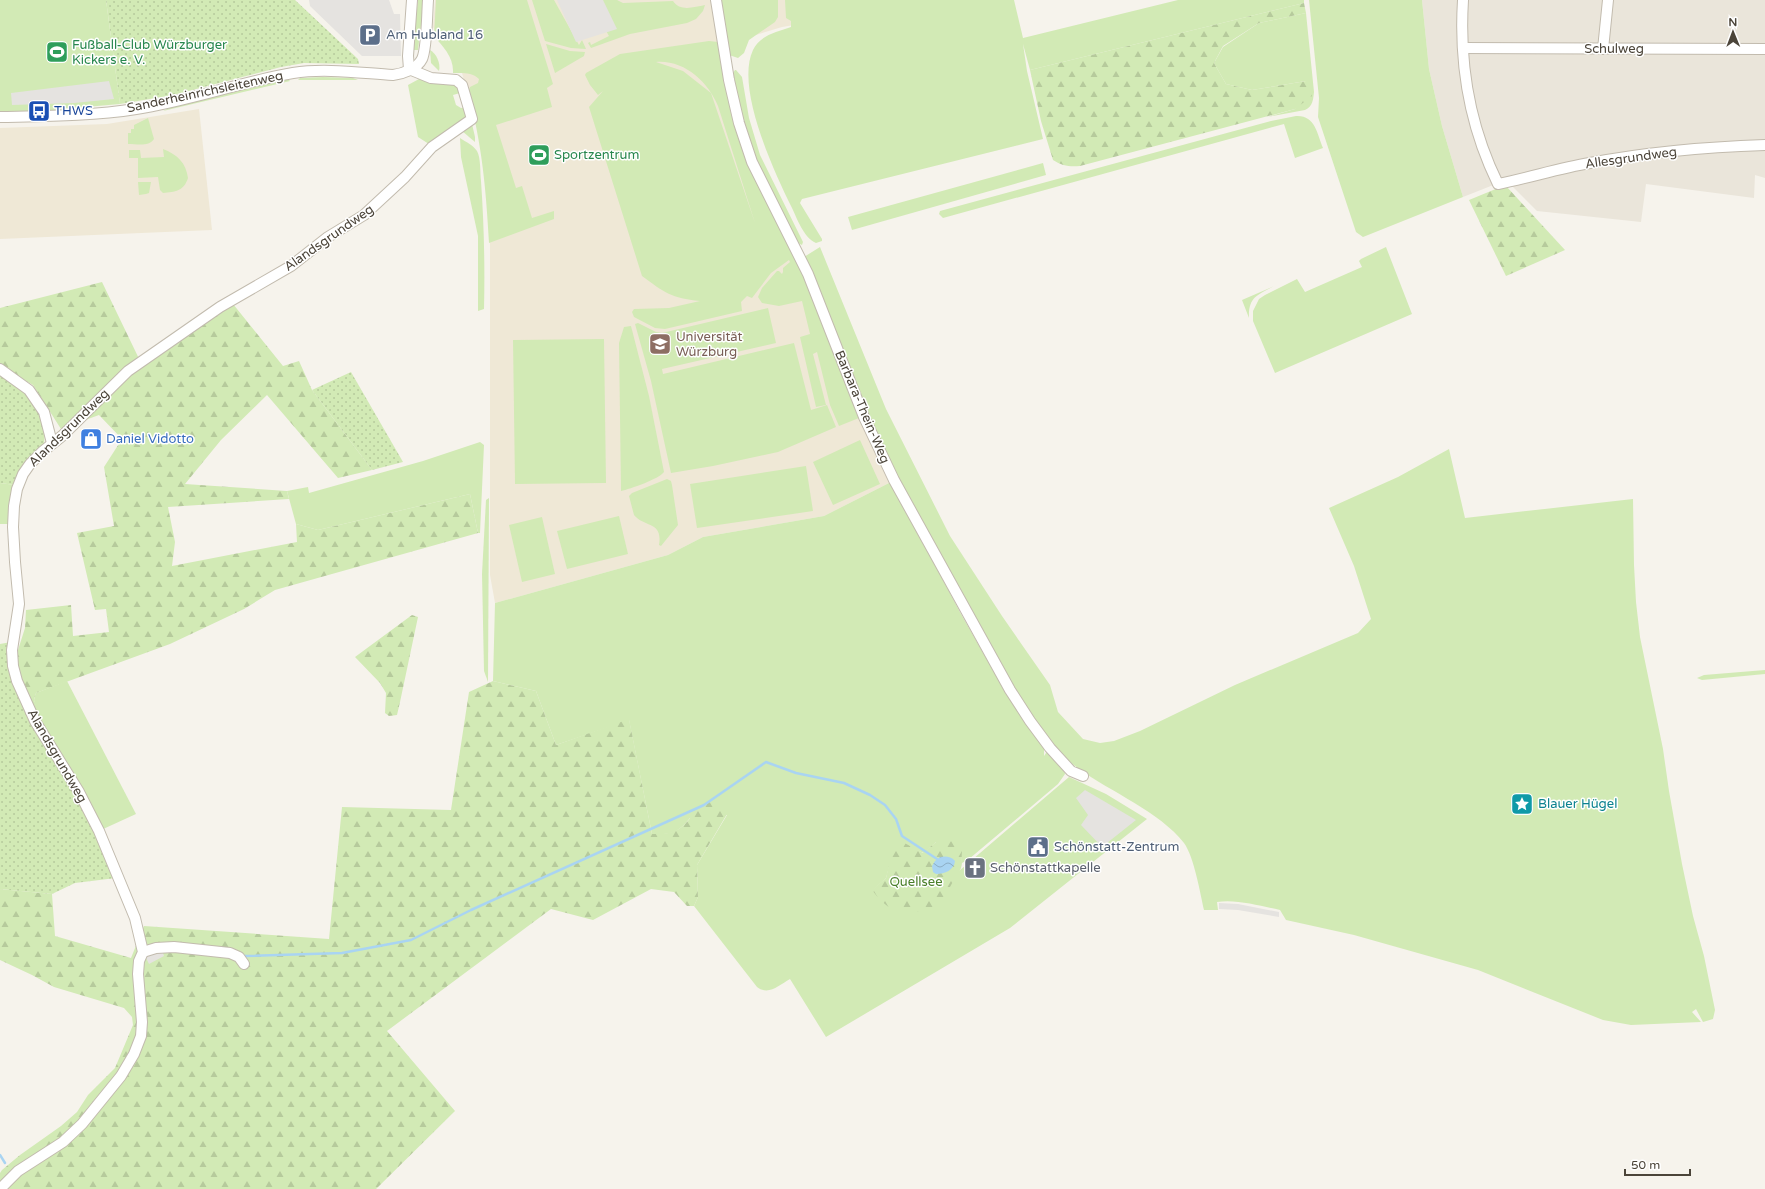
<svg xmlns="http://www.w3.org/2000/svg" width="1765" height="1189" font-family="'Varela Round',sans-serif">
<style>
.residential{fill:#eae5da}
.education{fill:#efe8d6}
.green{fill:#d2eab5;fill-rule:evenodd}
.forest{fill:url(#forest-firs)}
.garden{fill:url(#garden-dots)}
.parking{fill:#e5e3e0}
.water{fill:url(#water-waves)}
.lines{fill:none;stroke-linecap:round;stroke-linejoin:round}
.stream{stroke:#a9d4f2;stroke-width:2.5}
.minor-casing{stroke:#c2bbae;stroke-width:12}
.minor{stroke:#fff;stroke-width:10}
.labels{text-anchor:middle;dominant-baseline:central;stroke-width:3;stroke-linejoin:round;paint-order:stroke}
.service-label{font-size:13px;fill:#4e5e75;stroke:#fff;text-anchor:start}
.leisure-label{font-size:13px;fill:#27864d;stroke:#fff;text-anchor:start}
.street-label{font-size:13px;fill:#4b4439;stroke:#fff}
.transit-label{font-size:13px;fill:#164399;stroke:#fff;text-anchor:start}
.education-label{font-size:13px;fill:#785e54;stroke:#fff;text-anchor:start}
.shop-label{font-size:13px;fill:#366cbe;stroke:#fff;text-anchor:start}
.culture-label{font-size:13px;fill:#0d838f;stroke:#fff;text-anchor:start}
.worship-label{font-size:13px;fill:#5b616d;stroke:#fff;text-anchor:start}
.park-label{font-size:13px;fill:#4a7f2a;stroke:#fff}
</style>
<defs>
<pattern id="forest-firs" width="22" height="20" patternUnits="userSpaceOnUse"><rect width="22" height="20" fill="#d2eab5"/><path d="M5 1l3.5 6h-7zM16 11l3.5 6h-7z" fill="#b6ca9c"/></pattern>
<pattern id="garden-dots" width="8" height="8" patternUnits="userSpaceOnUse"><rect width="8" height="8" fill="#d2eab5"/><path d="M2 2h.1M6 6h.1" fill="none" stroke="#b6ca9c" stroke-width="1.8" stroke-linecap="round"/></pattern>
<pattern id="water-waves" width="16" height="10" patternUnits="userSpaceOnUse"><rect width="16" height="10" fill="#a9d4f2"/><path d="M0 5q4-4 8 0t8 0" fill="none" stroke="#8caec5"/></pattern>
</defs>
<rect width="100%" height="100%" fill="#f6f3ec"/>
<path class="residential" d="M 1422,0 L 1765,0 L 1765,178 L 1755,175 L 1754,198 L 1646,184 L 1641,222 L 1537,211 L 1506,180 L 1463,197 L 1442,126 L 1429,69 Z"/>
<g class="education">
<path d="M 435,0 L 929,0 L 855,15 L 782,27 L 719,46 L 732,118 L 750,166 L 891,482 L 824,516 L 703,537 L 668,555 L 495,603 L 490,575 L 490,240 L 493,196 L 481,135 L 461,70 L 445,48 L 433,27 Z"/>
<path d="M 199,109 L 212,230 L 0,239 L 0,128 L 107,124 Z"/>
</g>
<g class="green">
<path d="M 0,0 L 106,0 L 120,104 L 41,111 L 0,112 Z"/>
<path d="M 418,0 L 424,0 L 418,50 L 413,50 L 413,47 Z"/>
<path d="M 436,0 L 527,0 L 553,84 L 547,88 L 552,107 L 496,125 L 516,188 L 522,186 L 532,218 L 554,211 L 554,219 L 489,243 C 486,189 482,144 468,92 L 470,87 L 478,83 L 479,79 C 472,72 463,73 453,73 C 454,57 443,47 434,36 Z"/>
<path d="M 532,0 L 554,0 L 579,45 L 582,40 L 586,49 L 571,48 L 545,41 Z"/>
<path d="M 599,0 L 617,0 L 623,3 L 673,1 C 680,12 694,7 705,5 L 703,11 L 696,19 L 687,23 L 630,34 L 591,48 L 588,43 L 590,42 L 591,45 L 609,36 L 605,29 Z"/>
<path d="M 720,0 L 778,0 L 778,17 L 775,22 L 749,40 L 744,53 L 738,58 L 729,55 Z"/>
<path d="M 785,0 L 1014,0 L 1023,38 L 1178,0 L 1304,0 L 1304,3 L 1030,70 L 1023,44 L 1027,71 L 1043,139 L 802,199 L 800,203 L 822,239 L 822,241 L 816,243 C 803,237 797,218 791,206 C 774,171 735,88 753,50 C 760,35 777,32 791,27 L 791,21 L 786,18 Z"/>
<path d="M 1309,0 L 1422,0 L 1429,69 L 1442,126 L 1463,197 L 1363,237 L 1356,232 L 1318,117 L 1319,98 Z"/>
<path d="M 1306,13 L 1314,92 C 1313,100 1313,106 1305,110 L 1267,117 L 1295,109 L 1306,81 L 1252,90 L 1226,84 L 1214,63 L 1223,47 L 1259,23 Z"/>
<path d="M 709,41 L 718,42 L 732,118 L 750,166 L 801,269 L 859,418 L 839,426 L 830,405 L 817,352 L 813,354 L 826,405 L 816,407 L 800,337 L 810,334 L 802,301 L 779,306 L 762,303 L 758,297 L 762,288 L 777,271 L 779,271 L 782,274 L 783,272 L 783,268 L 790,262 L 789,260 L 771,273 L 752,298 L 747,296 L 741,302 L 742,311 L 665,329 L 655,328 L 634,317 L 632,312 L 634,309 L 669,308 L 700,301 C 671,298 665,293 642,276 L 589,107 L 603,91 L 598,95 L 590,85 L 585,75 L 586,73 L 620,54 ZM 656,62 C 685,60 708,82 718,106 L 755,223 L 711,93 L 683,71 Z"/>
<path d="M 546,44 L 570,51 L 585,52 L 584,56 L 555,73 Z"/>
<path d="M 430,50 C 436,53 441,63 439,71 L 431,63 Z"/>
<path d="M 735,70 L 736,70 L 742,77 L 749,118 L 760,155 L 803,242 L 802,245 L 798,243 L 753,152 L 743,123 L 733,73 Z"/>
<path d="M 323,77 L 353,78 L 358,80 L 298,80 L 300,78 Z"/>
<path d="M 288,79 L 290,81 L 163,111 L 169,108 Z"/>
<path d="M 419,79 L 456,84 L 460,93 L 453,95 L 456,105 L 461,108 L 467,107 L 469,118 L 432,146 L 418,137 L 408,85 Z"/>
<path d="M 1296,116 C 1315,115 1317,133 1323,148 L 1295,158 L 1284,124 L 943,218 L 939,214 L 940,211 L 1271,121 Z"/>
<path d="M 148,118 L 154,139 C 149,147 137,144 128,144 L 128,133 L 131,133 L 131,129 L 134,129 L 134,125 Z"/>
<path d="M 472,124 L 475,137 L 475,142 L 462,131 Z"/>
<path d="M 460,138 C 466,142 473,145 477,151 C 481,158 480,173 481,181 C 484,224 485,266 484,309 L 478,311 L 478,236 L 461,157 Z"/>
<path d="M 163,149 C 178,155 186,163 188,178 C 184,191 175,192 163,193 L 160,190 L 158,177 L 138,178 L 138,158 L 129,158 L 129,150 L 140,150 L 141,158 L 164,157 Z"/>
<path d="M 1043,163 L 1046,175 L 852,230 L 848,217 Z"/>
<path d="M 138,182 L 151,182 L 149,193 L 146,194 L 139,195 Z"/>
<path d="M 820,247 L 886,409 L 950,536 L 1002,616 L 1050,685 L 1058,712 L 1083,739 L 1100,743 L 1114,741 L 1140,731 L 1235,685 L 1358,633 L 1371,619 L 1354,566 L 1329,508 L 1398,477 L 1449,449 L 1465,518 L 1633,499 L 1634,565 L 1636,602 L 1640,637 L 1663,749 L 1669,791 L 1682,864 L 1693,916 L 1704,956 L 1715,1010 L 1713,1019 L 1703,1022 L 1696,1009 L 1692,1012 L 1701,1022 L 1631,1025 L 1603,1020 L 1478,970 L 1354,935 L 1286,920 L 1280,910 C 1260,906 1237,899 1217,902 L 1218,910 L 1204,910 C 1200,892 1194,857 1184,843 C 1160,812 1111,792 1079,769 C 1053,751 1036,721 1018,694 L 896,476 L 873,426 L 804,257 Z"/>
<path d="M 1386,247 L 1412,314 L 1275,373 L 1253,321 L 1253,311 L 1259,299 L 1265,295 L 1297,279 L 1305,292 L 1362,267 L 1359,261 L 1361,259 Z"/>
<path d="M 1274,286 C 1258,295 1248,297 1249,318 L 1242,300 Z"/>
<path d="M 768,308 L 776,343 L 662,369 L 663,374 L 794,343 L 811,410 L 827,405 L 836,427 L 778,452 L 713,466 L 671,473 L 651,381 L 635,324 L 638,323 L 656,332 L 662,333 Z"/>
<path d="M 631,326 L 649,396 L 664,472 C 659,479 630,489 621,491 L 619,343 L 624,327 Z"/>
<path d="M 604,339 L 606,483 L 515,484 L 513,340 Z"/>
<path d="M 860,440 L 880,484 L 833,505 L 813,462 Z"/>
<path d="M 480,442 L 484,445 L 480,533 L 478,533 L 470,494 L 318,530 L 296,524 L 287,491 L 308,487 L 309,493 L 423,461 Z"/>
<path d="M 806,466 L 813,511 L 697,528 L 690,484 Z"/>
<path d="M 667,479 L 671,481 L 672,485 L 678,525 L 661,546 L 659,545 C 663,521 645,528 634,515 L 629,496 L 632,493 Z"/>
<path d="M 891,482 L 961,614 L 1007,695 L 1044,748 L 1044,756 L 1048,750 L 1064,769 L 1065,774 L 1058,784 L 969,859 L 962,863 L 961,856 L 936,842 L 924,853 L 916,850 L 891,860 L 886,878 L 873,890 L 904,910 L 959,871 L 1069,777 L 1106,794 L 1147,819 L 1010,928 L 826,1037 L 790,979 C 779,985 769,996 757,987 L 694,906 L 698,897 L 697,865 L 727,815 L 690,818 C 678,833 671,835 652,834 L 629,720 L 556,745 L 536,691 L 493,681 L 495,603 L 668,555 L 703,537 L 824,516 Z"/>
<path d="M 0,483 L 15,485 L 8,524 L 0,524 Z"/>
<path d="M 489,498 L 488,682 L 484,671 L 482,574 L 486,500 Z"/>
<path d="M 619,516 L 628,554 L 567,569 L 557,531 Z"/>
<path d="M 542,517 L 555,574 L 522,582 L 509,525 Z"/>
<path d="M 1765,670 L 1765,674 L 1702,680 L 1697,678 L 1704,675 Z"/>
<path d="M 67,681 L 136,814 L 101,830 L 43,732 L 34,700 L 36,693 Z"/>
</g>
<g class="forest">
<path d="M 1304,3 L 1306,13 L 1259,23 L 1223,46 L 1214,63 L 1226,84 L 1252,90 L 1306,81 L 1312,85 L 1312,96 L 1295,109 L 1080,166 C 1070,167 1062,166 1053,160 L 1041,121 L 1030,70 Z"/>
<path d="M 1503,186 L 1507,187 L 1565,250 L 1506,276 L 1469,200 Z"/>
<path d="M 102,282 L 143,367 L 233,304 L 283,366 L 299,361 L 312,390 L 372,470 L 338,478 L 267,395 L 221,440 L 185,484 L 287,491 L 289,499 L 168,507 L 175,542 L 172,566 L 297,542 L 296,524 L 318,530 L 470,494 L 478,533 L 275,590 L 244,609 L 170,644 L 36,693 L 34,700 L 46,730 L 27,699 L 17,667 L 18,650 L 25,628 L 26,610 L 71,605 L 73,636 L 109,632 L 106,609 L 95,610 L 77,533 L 114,526 L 104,467 L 122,439 L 99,415 L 61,429 L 33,385 L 0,366 L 0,308 Z"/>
<path d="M 412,615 L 418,617 L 400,702 L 397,715 L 389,716 L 385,713 L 386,693 L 380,683 L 355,657 Z"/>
<path d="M 493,681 L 536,691 L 556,745 L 629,719 L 652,834 C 682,835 686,824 702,801 L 720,802 L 727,814 L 697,865 L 698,897 L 694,906 L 687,906 L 674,892 L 651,889 L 593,920 L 551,909 L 387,1031 L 455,1111 L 376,1189 L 0,1189 L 0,1173 L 2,1170 L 20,1155 L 61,1126 L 77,1112 L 88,1095 L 115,1068 L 133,1025 L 132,1017 L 124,1008 L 54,987 L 32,975 L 0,960 L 0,889 L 52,894 L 55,936 L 131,958 L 144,926 L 329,939 L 342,807 L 451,810 L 469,692 Z"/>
<path d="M 897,839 L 923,853 L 936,842 L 955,841 L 963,847 C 961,854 962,857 962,863 C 961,877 945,885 947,902 L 931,909 L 914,912 L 891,909 L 880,900 L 872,890 L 886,878 L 890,860 L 887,849 Z"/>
</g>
<g class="garden">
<path d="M 106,0 L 295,0 L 358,59 L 359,64 L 304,63 L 281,67 L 173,95 L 120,104 Z"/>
<path d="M 351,372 L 403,462 L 372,470 L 312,390 Z"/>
<path d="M 0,375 L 28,392 L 41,414 L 45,432 L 44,444 L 26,466 L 15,485 L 0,483 Z"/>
<path d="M 11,642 L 11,670 L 95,827 L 116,878 L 75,883 L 52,894 L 0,889 L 0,644 Z"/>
</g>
<g class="parking">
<path d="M 309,0 L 389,0 L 394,14 L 400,14 L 401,56 L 362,56 L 310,6 Z"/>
<path d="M 557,0 L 603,0 L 617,29 L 576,42 Z"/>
<path d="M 109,81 L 114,99 L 74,103 L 12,105 L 11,93 Z"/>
<path d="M 1085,790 L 1136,820 L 1102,847 L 1081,825 L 1088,815 L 1076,798 Z"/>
<path d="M 1219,903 L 1238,904 L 1279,912 L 1279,917 L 1238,910 L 1219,909 Z"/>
<path d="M 162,950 L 164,956 L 149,964 L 145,956 Z"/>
</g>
<path class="water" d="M 940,857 C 945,856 951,856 955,861 C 954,870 945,874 936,874 L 933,872 L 932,866 L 935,861 Z"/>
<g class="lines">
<g class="stream">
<path d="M 244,956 L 342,953 L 411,940 L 471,910 L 704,805 L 766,762 L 796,773 L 844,783 L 870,795 L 885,805 L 896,819 L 902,836 L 937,859"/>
<path d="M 0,1155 L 5,1163"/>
</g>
<g class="minor-casing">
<g id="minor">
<path d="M 716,0 L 729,80 L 739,123 L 752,162 L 808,274 L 864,417 L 894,480 L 1010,690 L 1030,721 L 1050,748 L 1071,771 L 1083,776"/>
<path d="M 1463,0 C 1459,64 1470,127 1498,184 C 1529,178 1559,168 1590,163 C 1648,152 1706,147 1765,145"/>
<path d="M 1463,48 L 1765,49"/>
<path d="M 1603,49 L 1608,0"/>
<path d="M 409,69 L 408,56 L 412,0"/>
<path d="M 0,117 C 45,116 92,116 136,109 C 189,101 240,82 293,73 C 325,68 360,73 393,75 C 402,74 417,69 422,59 C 427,49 427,13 428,0"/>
<path d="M 0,369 L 29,390 L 44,412 L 52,443"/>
<path d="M 143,952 L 156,948 L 174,947 L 230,953 L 239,957 L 244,964"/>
<path d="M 0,1189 L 18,1171 L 63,1142 L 82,1124 L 121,1076 L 134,1054 L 141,1036 L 142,1022 L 138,974 L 139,961 L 143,952 L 135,918 L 99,831 L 79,792 L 35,721 L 17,681 L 13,666 L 12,650 L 19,604 L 15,562 L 13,527 L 14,506 L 17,489 L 23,474 L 30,464 L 42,452 L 62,436 L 128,371 L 220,307 L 291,266 L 328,237 L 364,215 L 405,177 L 432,147 L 472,119 L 462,85 L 456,80 L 431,78 L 409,69"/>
</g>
</g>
<use href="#minor" class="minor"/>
</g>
<defs>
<g id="parking-square" transform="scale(1.15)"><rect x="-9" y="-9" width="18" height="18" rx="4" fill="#5c6f8a" stroke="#fff"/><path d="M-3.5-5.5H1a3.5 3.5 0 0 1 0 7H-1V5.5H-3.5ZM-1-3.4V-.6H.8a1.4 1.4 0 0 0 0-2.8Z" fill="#fff"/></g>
<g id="stadium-square" transform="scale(1.15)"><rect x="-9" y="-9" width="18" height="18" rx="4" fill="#2e9e5b" stroke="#fff"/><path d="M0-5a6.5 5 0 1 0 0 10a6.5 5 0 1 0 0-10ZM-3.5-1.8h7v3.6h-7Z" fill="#fff"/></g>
<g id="bus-square" transform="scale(1.15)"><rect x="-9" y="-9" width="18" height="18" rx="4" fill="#1a4fb4" stroke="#fff"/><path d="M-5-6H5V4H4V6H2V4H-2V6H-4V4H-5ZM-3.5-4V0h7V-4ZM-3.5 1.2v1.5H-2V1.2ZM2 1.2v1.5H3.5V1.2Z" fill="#fff"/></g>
<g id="university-square" transform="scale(1.15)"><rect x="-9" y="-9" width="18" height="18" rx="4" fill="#8d6e63" stroke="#fff"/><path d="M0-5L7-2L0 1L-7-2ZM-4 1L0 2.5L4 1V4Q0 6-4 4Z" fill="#fff"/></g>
<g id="shop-square" transform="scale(1.15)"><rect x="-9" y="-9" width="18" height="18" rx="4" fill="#3f7fe0" stroke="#fff"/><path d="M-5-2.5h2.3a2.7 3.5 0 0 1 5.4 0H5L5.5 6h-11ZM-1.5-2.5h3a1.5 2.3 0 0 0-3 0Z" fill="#fff"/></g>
<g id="sight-square" transform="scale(1.15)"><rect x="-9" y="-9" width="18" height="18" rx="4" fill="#0f9aa8" stroke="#fff"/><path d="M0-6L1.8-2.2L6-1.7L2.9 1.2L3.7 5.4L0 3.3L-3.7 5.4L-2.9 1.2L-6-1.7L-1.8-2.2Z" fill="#fff"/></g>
<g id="civic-square" transform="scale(1.15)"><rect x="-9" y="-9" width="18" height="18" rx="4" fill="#5c6f8a" stroke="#fff"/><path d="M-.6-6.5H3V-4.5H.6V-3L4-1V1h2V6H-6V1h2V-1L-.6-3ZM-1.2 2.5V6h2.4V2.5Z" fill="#fff"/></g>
<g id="church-square" transform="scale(1.15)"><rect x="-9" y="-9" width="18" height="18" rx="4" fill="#6b7280" stroke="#fff"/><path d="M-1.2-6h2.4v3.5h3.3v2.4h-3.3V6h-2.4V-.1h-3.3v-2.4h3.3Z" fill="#fff"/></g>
</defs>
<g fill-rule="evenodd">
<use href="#parking-square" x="370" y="35"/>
<use href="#stadium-square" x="57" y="52"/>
<use href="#bus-square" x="39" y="111"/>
<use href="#stadium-square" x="539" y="155"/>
<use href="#university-square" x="660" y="344"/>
<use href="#shop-square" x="91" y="439"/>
<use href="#sight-square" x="1522" y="804"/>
<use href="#civic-square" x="1038" y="847"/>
<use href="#church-square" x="975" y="868"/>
</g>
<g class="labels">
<g class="service-label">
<text x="386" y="35">Am Hubland 16</text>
<text x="1054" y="847">Schönstatt-Zentrum</text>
</g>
<g class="leisure-label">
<text x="72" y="45">Fußball-Club Würzburger<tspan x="72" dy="15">Kickers e. V.</tspan></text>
<text x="554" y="155">Sportzentrum</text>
</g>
<g class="street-label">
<text x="1614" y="49">Schulweg</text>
<text transform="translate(205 92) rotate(-12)">Sanderheinrichsleitenweg</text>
<text transform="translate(1631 158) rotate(-8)">Allesgrundweg</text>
<text transform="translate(329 238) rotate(-35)">Alandsgrundweg</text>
<text transform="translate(862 407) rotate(67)">Barbara-Thein-Weg</text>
<text transform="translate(69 428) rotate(-44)">Alandsgrundweg</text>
<text transform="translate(57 756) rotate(60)">Alandsgrundweg</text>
</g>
<g class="transit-label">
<text x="54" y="111">THWS</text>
</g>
<g class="education-label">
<text x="676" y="337">Universität<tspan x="676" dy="15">Würzburg</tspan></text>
</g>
<g class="shop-label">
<text x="106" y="439">Daniel Vidotto</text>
</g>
<g class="culture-label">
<text x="1538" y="804">Blauer Hügel</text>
</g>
<g class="worship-label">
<text x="990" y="868">Schönstattkapelle</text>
</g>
<g class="park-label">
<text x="916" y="882">Quellsee</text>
</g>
</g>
<g transform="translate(1733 32) rotate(359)" stroke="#ffffff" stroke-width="3" paint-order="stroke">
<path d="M0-3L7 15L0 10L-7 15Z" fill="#4b4439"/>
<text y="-6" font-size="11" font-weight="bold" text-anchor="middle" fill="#4b4439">N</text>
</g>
<path d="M1625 1169v6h65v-6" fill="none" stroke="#4b4439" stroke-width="2"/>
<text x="1631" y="1169" font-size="12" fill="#4b4439" stroke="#ffffff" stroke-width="3" paint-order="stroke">50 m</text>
</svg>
